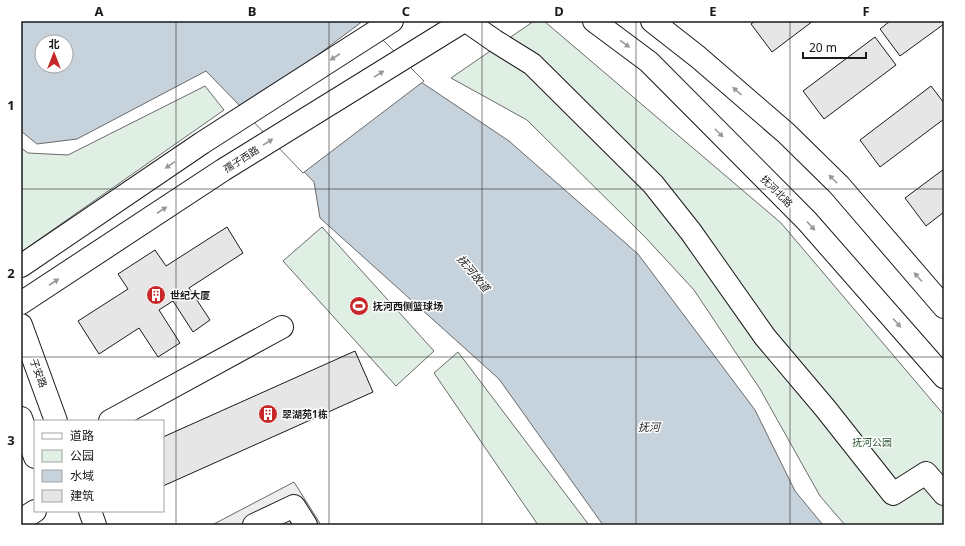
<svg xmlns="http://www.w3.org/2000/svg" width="965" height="546" font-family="'Noto Sans','Noto Sans SC',sans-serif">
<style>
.green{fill:#e0efe3;stroke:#6a6a6a}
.parking{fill:#ededed;stroke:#6a6a6a}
.water{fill:#c6d2dc;stroke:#6a6a6a;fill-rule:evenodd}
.pier{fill:#fff;stroke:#6a6a6a}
.building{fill:#e6e6e6;stroke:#1a1a1a}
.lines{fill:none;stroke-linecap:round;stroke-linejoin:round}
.minor-casing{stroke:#1a1a1a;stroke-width:24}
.major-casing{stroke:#1a1a1a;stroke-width:24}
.minor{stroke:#fff;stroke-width:22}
.major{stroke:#fff;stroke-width:22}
.oneway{fill:#989898}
.grid{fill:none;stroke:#1a1a1a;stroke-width:1;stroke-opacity:0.55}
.labels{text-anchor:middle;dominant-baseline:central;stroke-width:3;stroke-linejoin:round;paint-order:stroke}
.street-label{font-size:10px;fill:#1a1a1a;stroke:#fff}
.poi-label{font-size:10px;font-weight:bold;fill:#1a1a1a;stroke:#fff;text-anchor:start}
.park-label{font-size:10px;fill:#2b5a34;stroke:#fff}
.water-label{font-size:11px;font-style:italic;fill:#1a1a1a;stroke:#fff}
.neatline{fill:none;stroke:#1a1a1a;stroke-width:1.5}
.grid-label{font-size:13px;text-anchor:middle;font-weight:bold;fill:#1a1a1a}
</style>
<rect width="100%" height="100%" fill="#fff"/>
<g class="green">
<path d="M 534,21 L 544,21 L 781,223 L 944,415 L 944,525 L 845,525 L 820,496 L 760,389 L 694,290 L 645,237 L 527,120 L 451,78 Z"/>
<path d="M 205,86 L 224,110 L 21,252 L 21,148 L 28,153 L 68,155 Z"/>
<path d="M 322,227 L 434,351 L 396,386 L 283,261 Z"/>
<path d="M 458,352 L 589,525 L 538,525 L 434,373 Z"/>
</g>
<path class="parking" d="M 294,482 L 321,525 L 212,525 Z"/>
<path class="water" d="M 21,21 L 361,21 L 421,82 L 509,141 L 638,254 L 755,410 L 795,491 L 823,525 L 603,525 L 499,379 L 320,218 L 314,182 L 206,71 L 77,139 L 37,144 L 21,131 ZM 42,42 L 66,42 L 66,66 L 42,66 Z"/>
<path class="pier" d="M 363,21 L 364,21 L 424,81 L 303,173 L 243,111 Z"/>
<g class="building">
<path d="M 755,21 L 813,21 L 772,52 L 751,24 Z"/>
<path d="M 890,21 L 944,21 L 944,24 L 900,56 L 880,29 Z"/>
<path d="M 875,37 L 896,65 L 824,119 L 803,91 Z"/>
<path d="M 931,86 L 944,103 L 944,119 L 880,167 L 860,140 Z"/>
<path d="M 944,169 L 944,212 L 926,226 L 905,198 Z"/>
<path d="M 227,227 L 243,253 L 189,288 L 210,320 L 193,332 L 173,301 L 159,310 L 180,343 L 158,357 L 139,328 L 99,354 L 78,321 L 128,289 L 118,274 L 155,250 L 166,266 Z"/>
<path d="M 355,351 L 373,392 L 163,486 L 163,437 Z"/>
</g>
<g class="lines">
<g class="minor-casing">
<g id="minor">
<path d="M 472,25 L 495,41 L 532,64 L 653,184 L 691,232 L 765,337 L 825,408 L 893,494 L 926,473 L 944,494"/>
<path d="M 21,325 L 56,421"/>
<path d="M 21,418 L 35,457"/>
<path d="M 110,421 L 282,327"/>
<path d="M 90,511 L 95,525"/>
<path d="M 21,520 L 35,511"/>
<path d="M 254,525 L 294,506 L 306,525"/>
</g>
</g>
<g class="major-casing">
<g id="major">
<path d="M 594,21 L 649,62 L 807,221 L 944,377"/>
<path d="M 652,21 L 698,57 L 786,133 L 839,185 L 944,307"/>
<path d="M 21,266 L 202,143 L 392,21"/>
<path d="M 21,303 L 223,170 L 464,21"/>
</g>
</g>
<use href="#minor" class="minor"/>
<use href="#major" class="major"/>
</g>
<defs><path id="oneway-solid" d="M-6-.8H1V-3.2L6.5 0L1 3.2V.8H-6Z"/></defs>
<g class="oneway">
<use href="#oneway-solid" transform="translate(625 44) rotate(36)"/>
<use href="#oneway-solid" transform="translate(335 57) rotate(147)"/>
<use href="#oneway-solid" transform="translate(379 74) rotate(-32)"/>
<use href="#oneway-solid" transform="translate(737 91) rotate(-139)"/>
<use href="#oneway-solid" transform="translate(719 133) rotate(45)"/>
<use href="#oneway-solid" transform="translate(268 142) rotate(-32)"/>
<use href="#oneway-solid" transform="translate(170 165) rotate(146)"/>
<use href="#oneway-solid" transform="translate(833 179) rotate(-135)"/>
<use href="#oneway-solid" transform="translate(162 210) rotate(-33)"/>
<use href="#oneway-solid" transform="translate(811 226) rotate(48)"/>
<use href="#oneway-solid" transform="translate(918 277) rotate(-131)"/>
<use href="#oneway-solid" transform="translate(54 282) rotate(-33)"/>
<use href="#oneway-solid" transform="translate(897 323) rotate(49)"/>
</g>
<path class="grid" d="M 176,21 L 176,525M 329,21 L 329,525M 482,21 L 482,525M 636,21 L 636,525M 790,21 L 790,525M 21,189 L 944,189M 21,357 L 944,357"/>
<defs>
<g id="building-disc" transform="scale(1)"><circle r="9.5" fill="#c62828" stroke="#fff"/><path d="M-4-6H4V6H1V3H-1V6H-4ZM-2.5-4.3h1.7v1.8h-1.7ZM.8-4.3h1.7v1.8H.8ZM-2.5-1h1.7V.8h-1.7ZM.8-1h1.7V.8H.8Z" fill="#fff"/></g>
<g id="stadium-disc" transform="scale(1)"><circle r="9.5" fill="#c62828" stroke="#fff"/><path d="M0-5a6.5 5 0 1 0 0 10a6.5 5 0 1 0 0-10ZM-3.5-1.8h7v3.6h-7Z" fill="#fff"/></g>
</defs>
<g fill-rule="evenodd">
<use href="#building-disc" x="156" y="295"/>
<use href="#stadium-disc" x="359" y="306"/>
<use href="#building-disc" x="268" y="414"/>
</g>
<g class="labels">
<g class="street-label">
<text transform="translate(241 159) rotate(-32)">孺子西路</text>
<text transform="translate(777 191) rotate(45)">抚河北路</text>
<text transform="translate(39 373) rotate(70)">子安路</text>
</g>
<g class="poi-label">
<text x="170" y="295">世纪大厦</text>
<text x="373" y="306">抚河西侧篮球场</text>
<text x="282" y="414">翠湖苑1栋</text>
</g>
<g class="park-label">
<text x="872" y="442">抚河公园</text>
</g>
<g class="water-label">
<text transform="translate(474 273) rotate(50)">抚河故道</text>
<text x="649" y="426">抚河</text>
</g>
</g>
<rect width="965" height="546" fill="none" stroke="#ffffff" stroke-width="44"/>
<rect x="34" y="420" width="130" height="92" fill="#ffffff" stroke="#a3a3a3"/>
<rect x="42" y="433" width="20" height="6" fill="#ffffff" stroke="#a3a3a3"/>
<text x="70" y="440" font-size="12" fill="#1a1a1a">道路</text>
<rect x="42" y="450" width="20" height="12" fill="#e0efe3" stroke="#a3a3a3"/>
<text x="70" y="460" font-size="12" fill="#1a1a1a">公园</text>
<rect x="42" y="470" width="20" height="12" fill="#c6d2dc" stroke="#a3a3a3"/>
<text x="70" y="480" font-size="12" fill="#1a1a1a">水域</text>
<rect x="42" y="490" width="20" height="12" fill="#e6e6e6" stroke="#a3a3a3"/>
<text x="70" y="500" font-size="12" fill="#1a1a1a">建筑</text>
<g transform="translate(54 54)"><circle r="19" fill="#ffffff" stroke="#a3a3a3"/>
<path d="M0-3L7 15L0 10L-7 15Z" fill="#c62828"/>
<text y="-6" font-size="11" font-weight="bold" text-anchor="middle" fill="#1a1a1a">北</text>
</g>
<path d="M803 52v6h63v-6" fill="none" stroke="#1a1a1a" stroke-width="2"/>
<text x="809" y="52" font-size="12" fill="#1a1a1a" stroke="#ffffff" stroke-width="3" paint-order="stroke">20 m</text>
<rect x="22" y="22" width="921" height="502" class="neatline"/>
<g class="grid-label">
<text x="99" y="16">A</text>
<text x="252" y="16">B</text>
<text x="406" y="16">C</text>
<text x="559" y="16">D</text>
<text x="713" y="16">E</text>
<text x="866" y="16">F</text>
<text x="11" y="110">1</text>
<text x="11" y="278">2</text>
<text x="11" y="445">3</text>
</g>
</svg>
